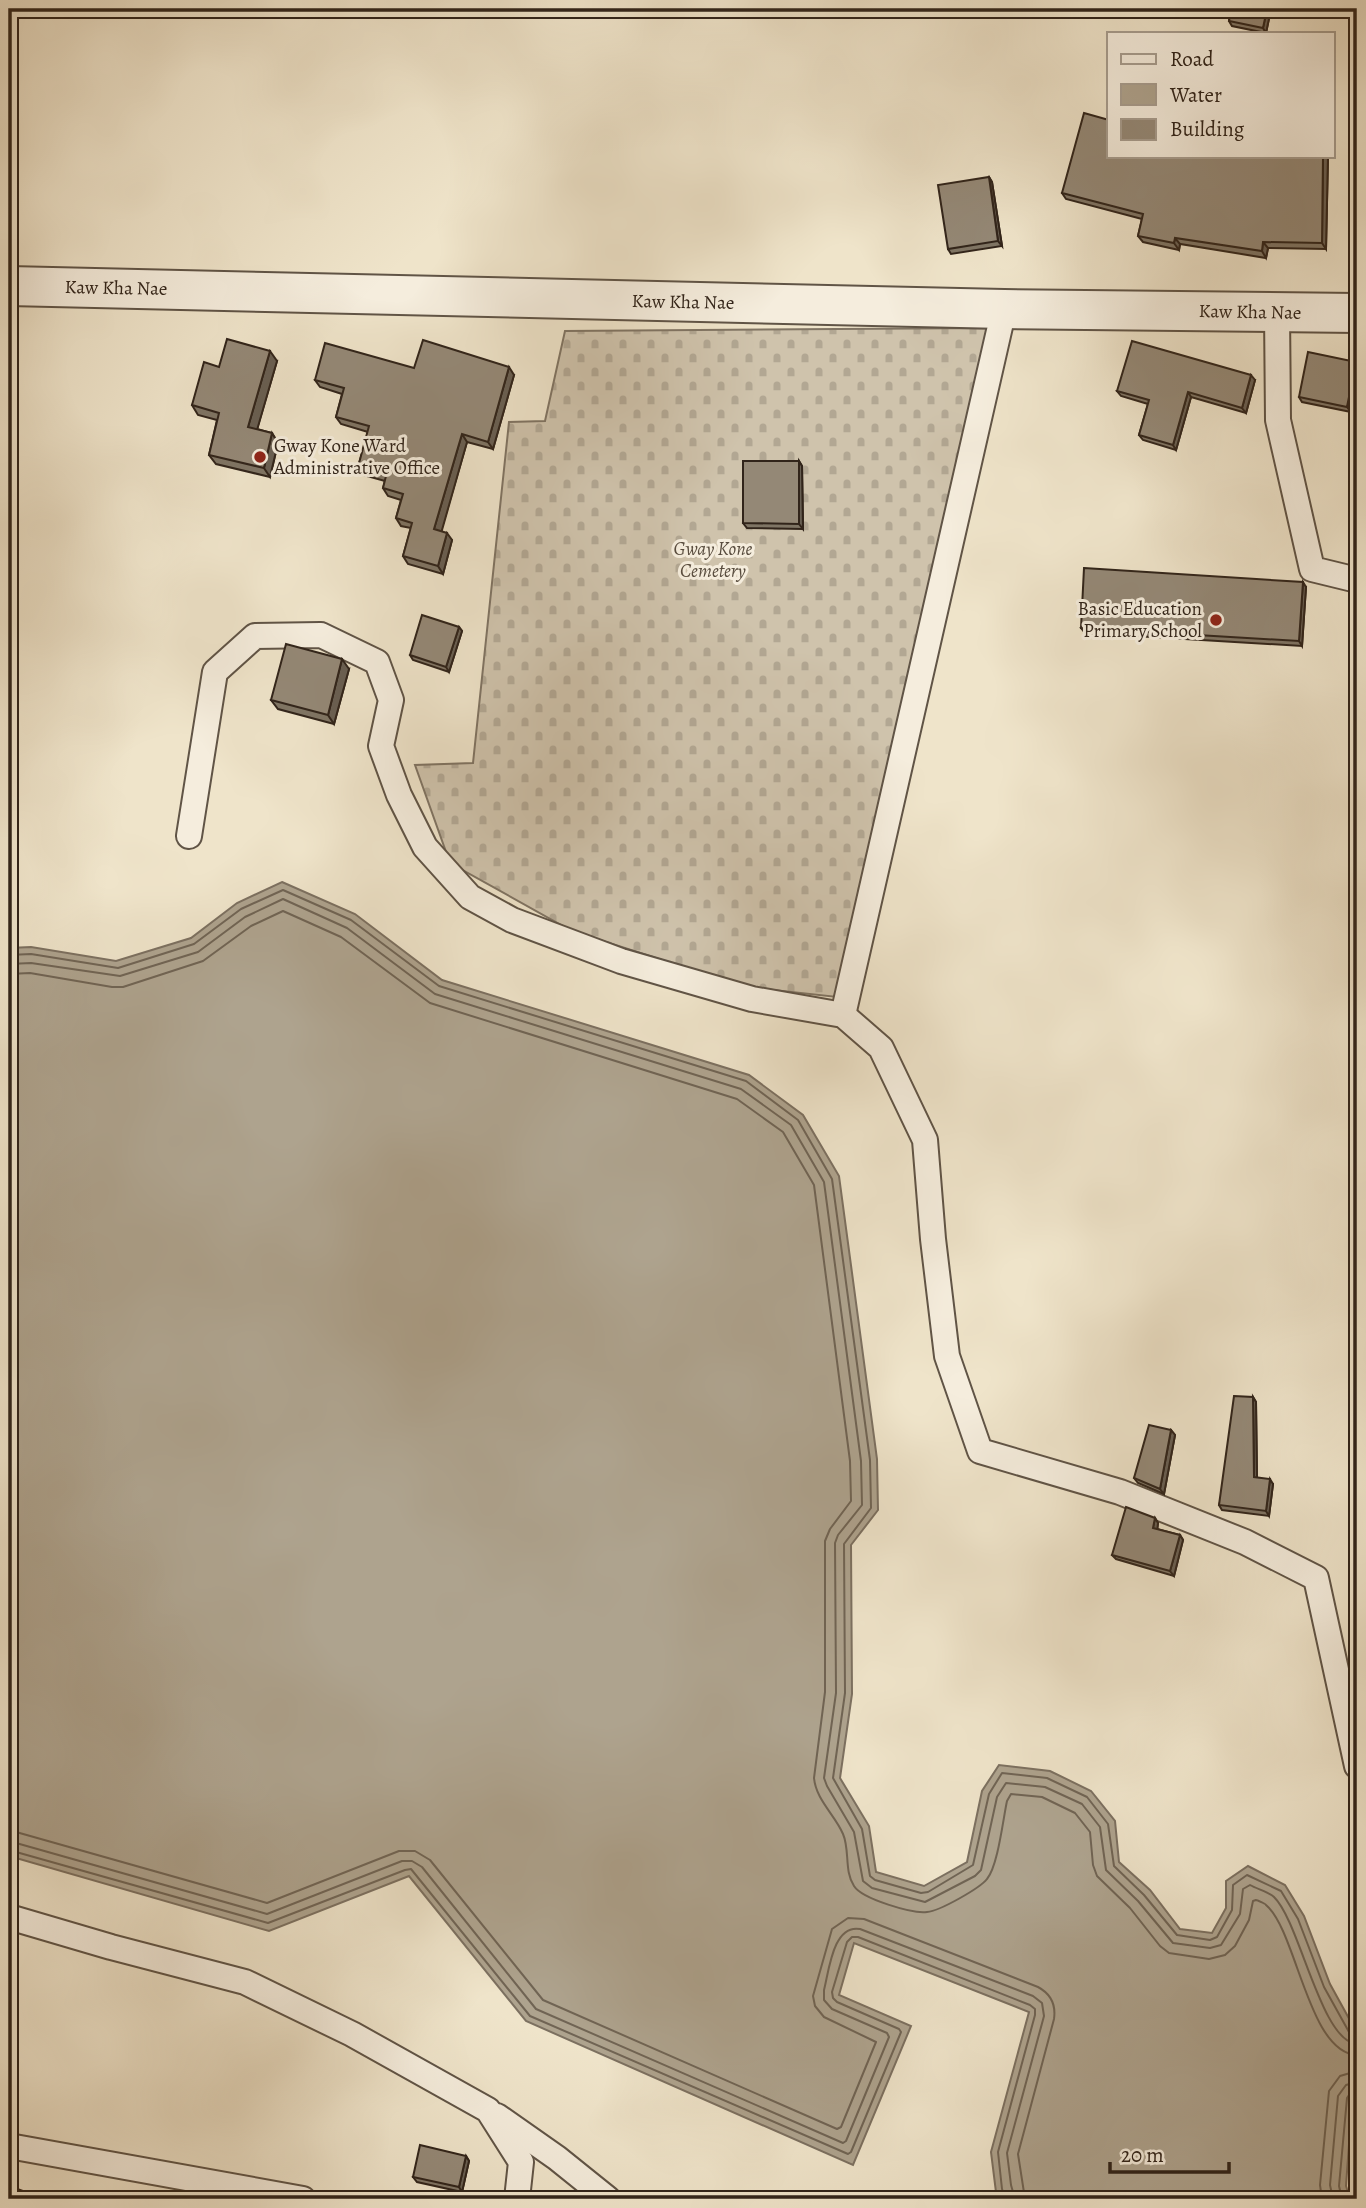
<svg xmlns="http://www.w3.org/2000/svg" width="1366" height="2208" font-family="Alegreya,serif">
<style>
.cemetery{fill:url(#cemetery-stones);stroke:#807463;stroke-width:2}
.water{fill:#aea38e;stroke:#7c7060;stroke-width:2}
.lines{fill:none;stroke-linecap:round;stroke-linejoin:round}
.shore{stroke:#706454;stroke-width:2}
.lane-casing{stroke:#605446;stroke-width:28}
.street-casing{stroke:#605446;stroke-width:42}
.lane{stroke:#f5eddd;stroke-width:24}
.street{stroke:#f5eddd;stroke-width:38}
.wall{fill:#7f7565;stroke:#31241a;stroke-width:2}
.shaded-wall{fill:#685f53;stroke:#31241a;stroke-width:2}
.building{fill:#948876;stroke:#31241a;stroke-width:2}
.poi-dot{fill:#8f2418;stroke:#f5eddd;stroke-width:2.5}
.labels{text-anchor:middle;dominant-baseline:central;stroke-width:6;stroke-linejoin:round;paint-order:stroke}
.street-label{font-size:19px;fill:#31241a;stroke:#f5eddd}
.poi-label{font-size:19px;fill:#31241a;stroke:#f5eddd;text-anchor:start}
.park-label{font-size:19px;font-style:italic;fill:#584c3e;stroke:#f5eddd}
</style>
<defs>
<pattern id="cemetery-stones" width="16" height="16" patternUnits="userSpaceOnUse" patternTransform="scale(1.75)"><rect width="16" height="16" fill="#cfc3ac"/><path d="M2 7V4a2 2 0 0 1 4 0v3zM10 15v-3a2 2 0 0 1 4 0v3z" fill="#b2a793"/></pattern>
</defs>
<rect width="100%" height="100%" fill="#efe4ca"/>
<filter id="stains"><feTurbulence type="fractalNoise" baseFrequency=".00286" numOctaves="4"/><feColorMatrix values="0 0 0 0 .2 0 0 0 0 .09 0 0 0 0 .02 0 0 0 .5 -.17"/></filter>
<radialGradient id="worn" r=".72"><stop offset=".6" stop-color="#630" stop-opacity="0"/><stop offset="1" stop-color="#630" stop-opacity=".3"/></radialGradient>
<path class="cemetery" d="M 988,328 L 837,997 L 746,987 L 572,931 L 450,863 L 415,765 L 473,763 L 509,422 L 545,421 L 565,331 Z"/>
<path class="water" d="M 282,882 L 355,914 L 442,980 L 749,1075 L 803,1115 L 839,1176 L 877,1459 L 878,1510 L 851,1545 L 852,1694 L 840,1778 L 869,1826 L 876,1872 L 924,1886 L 967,1862 L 982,1791 L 999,1765 L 1050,1771 L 1091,1791 L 1115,1821 L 1119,1862 L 1150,1890 L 1180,1929 L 1212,1933 L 1226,1908 L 1226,1881 L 1248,1866 L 1285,1885 L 1304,1916 L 1330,1984 L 1357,2033 L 1346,2186 L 1350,2199 L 1001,2199 L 996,2192 L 991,2152 L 1029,2012 L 854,1943 L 839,1995 L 911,2026 L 853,2165 L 526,2021 L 409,1876 L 269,1931 L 9,1856 L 9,948 L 31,947 L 116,961 L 191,938 L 237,903 Z"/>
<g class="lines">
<g class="shore">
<path d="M 9,955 L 31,954 L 118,968 L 194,944 L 241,909 L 283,890 L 351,920 L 439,986 L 746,1081 L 798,1120 L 832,1179 L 870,1460 L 871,1508 L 844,1544 L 845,1693 L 833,1778 L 862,1829 L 870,1876 L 875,1880 L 921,1893 L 928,1892 L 973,1865 L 989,1794 L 1002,1773 L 1047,1778 L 1087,1797 L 1108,1824 L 1114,1866 L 1144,1895 L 1177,1935 L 1210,1940 L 1217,1937 L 1232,1910 L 1233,1885 L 1247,1875 L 1281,1891 L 1298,1919 L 1324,1987 L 1349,2032 L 1357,2035"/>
<path d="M 9,964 L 31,963 L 120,976 L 198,952 L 245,917 L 283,899 L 347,928 L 435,994 L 741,1089 L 791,1125 L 824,1182 L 861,1461 L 862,1505 L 838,1535 L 835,1543 L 836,1693 L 824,1778 L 827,1786 L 854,1832 L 863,1881 L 872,1888 L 925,1902 L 975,1876 L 981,1870 L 997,1797 L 1006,1783 L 1045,1787 L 1082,1804 L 1100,1827 L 1106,1870 L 1138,1901 L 1173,1943 L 1210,1948 L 1221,1945 L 1240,1914 L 1243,1889 L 1250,1885 C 1257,1889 1269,1892 1274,1897 C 1300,1922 1321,2042 1357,2044"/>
<path d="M 9,974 L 30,973 L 112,987 L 123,987 L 203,961 L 251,926 L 283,911 L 341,937 L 430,1003 L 737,1099 L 783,1132 L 814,1185 L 850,1461 L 851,1501 L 830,1529 L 825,1541 L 825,1692 L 814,1778 C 816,1800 835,1815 843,1834 C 850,1850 844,1871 854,1886 C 862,1899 913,1914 927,1912 C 940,1911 980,1888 987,1879 C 998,1866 1003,1819 1007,1801 L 1011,1794 L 1042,1797 L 1075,1813 L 1090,1832 L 1093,1865 L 1097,1876 L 1130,1908 L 1160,1946 L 1169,1953 L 1209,1959 L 1225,1955 L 1235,1946 L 1249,1920 L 1253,1901 L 1256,1900 C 1257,1900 1266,1904 1266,1905 C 1297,1931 1308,2053 1357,2055"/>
<path d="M 9,1830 L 267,1903 L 399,1851 L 415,1851 L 430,1860 L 543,2000 L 837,2129 L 841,2127 L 876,2042 L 824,2017 L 815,2006 L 813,1996 L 832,1929 L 848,1918 L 864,1919 L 1038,1987 C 1051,1994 1056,2005 1054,2019 L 1018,2154 L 1025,2199"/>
<path d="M 9,1841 L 267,1914 L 402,1861 L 412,1861 L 422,1867 L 536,2009 L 843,2143 L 846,2141 L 889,2037 L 887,2033 L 832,2009 L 824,2000 L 824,1990 C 829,1971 833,1924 860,1929 L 1033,1996 L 1042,2003 L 1044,2016 L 1007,2153 L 1011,2185 L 1015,2199"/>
<path d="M 9,1850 L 268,1923 L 405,1870 L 411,1869 L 530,2016 L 848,2154 L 851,2152 L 901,2032 L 899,2029 L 837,2002 L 833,1998 L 832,1992 L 847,1942 L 852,1937 L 858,1937 L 1030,2005 L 1035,2009 L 1035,2015 L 998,2152 L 1002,2189 L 1006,2199"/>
<path d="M 1322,2199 L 1320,2185 L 1329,2091 L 1340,2076 L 1357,2071"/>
<path d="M 1333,2199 L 1330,2185 L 1338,2096 L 1346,2085 L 1357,2082"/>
<path d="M 1342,2199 L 1339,2186 L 1347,2098 L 1351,2092 L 1357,2091"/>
</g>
<g class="lane-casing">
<g id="lane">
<path d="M 1277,312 L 1278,420 L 1312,569 L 1357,580"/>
<path d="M 189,836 L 215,672 L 255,636 L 321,635 L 377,662 L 391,700 L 381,746 L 399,795 L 425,847 L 470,897 L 512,920 L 621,961 L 752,999 L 843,1015 L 881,1048 L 925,1140 L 933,1239 L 947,1356 L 980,1451 L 1120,1492 L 1245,1542 L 1316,1578 L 1357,1766"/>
<path d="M 843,1015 L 1004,309"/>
<path d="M 9,1917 L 111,1947 L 245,1982 L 352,2034 L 488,2110 L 521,2162 L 517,2199"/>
<path d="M 497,2116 L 557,2158 L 608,2199"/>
<path d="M 9,2146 L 303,2199"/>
</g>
</g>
<g class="street-casing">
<path id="street" d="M 9,286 L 1004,309 L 1357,313"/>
</g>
<use href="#lane" class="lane"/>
<use href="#street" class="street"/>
</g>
<g class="wall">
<path d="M 1231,9 L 1271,9 L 1266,33 L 1232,26 L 1229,21 Z"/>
<path d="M 1109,156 L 1328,156 L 1326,249 L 1268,248 L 1266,258 L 1180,244 L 1179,250 L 1143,242 L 1138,236 L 1142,219 L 1066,199 L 1062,193 Z"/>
<path d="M 989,177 L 992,182 L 1002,246 L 951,254 L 948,249 Z"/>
<path d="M 277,361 L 257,429 L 272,433 L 278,443 L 270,477 L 216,464 L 209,455 L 217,420 L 198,415 L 192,405 L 219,367 Z"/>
<path d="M 1356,362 L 1351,412 L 1302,402 L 1299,397 Z"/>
<path d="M 414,368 L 514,375 L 493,449 L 467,442 L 441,531 L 452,540 L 443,574 L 408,564 L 403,556 L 411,528 L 401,526 L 396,518 L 401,500 L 388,496 L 383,488 L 385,481 L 363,475 L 358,467 L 368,432 L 341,424 L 336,417 L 342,394 L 320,387 L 315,380 Z"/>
<path d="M 1255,380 L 1246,413 L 1191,397 L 1176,450 L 1143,440 L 1139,435 L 1148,404 L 1121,396 L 1117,391 Z"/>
<path d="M 799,461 L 802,466 L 803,529 L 747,528 L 743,523 Z"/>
<path d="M 1306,587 L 1302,646 L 1085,633 L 1081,628 Z"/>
<path d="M 459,627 L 462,631 L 449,672 L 413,660 L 410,655 Z"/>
<path d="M 349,669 L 334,724 L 278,709 L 271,700 Z"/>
<path d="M 1253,1397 L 1256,1402 L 1257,1478 L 1273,1484 L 1269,1516 L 1222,1510 L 1219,1505 Z"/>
<path d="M 1171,1430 L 1175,1435 L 1164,1494 L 1138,1483 L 1134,1478 Z"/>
<path d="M 1155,1518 L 1158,1523 L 1157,1529 L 1180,1535 L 1183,1540 L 1174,1576 L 1116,1559 L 1112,1555 Z"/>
<path d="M 466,2156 L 469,2161 L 462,2192 L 417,2182 L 413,2177 Z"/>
</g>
<g class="shaded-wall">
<path d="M 1267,9 L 1271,9 L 1266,33 L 1263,28 Z"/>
<path d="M 1323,156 L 1328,156 L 1326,249 L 1322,243 Z"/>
<path d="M 989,177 L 992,182 L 1002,246 L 998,241 Z"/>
<path d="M 1175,238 L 1180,244 L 1179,250 L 1174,243 Z"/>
<path d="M 1263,242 L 1268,248 L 1266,258 L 1262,251 Z"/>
<path d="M 270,351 L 277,361 L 255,437 L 248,427 Z"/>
<path d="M 1356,362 L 1357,380 L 1351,412 L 1347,407 Z"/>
<path d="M 509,367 L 514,375 L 493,449 L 488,442 Z"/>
<path d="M 1251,375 L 1255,380 L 1246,413 L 1242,408 Z"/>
<path d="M 1188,392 L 1191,397 L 1176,450 L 1173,445 Z"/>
<path d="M 272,433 L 278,443 L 270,477 L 264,468 Z"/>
<path d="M 462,434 L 467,442 L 440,537 L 434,529 Z"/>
<path d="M 799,461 L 802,466 L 803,529 L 799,524 Z"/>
<path d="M 447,533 L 452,540 L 443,574 L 438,566 Z"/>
<path d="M 1303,582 L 1306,587 L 1302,646 L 1299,641 Z"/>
<path d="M 459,627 L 462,631 L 449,672 L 446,667 Z"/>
<path d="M 342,659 L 349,669 L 334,724 L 328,715 Z"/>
<path d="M 1253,1397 L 1256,1402 L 1257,1482 L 1254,1477 Z"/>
<path d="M 1171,1430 L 1175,1435 L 1164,1494 L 1160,1489 Z"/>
<path d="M 1270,1479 L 1273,1484 L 1269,1516 L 1266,1511 Z"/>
<path d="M 1155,1518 L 1158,1523 L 1157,1533 L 1153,1528 Z"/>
<path d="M 1180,1535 L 1183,1540 L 1174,1576 L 1170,1571 Z"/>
<path d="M 466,2156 L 469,2161 L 462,2192 L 459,2187 Z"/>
</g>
<g class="building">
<path d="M 1231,9 L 1267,9 L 1263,28 L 1229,21 Z"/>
<path d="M 1084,113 L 1109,120 L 1109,156 L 1323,156 L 1322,243 L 1263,242 L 1262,251 L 1175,238 L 1174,243 L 1138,236 L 1143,214 L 1062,193 Z"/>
<path d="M 989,177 L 998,241 L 948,249 L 938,185 Z"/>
<path d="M 227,339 L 270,351 L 248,427 L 272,433 L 264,468 L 209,455 L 219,413 L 192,405 L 204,362 L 219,367 Z"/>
<path d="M 423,340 L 509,367 L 488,442 L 462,434 L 434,529 L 447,533 L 438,566 L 403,556 L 412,523 L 396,518 L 403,494 L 383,488 L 386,476 L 358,467 L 369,426 L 336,417 L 344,388 L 315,380 L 325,343 L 414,368 Z"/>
<path d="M 1132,341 L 1251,375 L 1242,408 L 1188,392 L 1173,445 L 1139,435 L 1149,400 L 1117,391 Z"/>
<path d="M 1308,352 L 1356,362 L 1347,407 L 1299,397 Z"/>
<path d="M 743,461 L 799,461 L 799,524 L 743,523 Z"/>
<path d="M 1084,568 L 1303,582 L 1299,641 L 1081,628 Z"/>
<path d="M 422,615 L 459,627 L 446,667 L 410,655 Z"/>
<path d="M 286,644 L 342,659 L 328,715 L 271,700 Z"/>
<path d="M 1234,1396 L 1253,1397 L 1254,1477 L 1270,1479 L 1266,1511 L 1219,1505 Z"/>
<path d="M 1149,1425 L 1171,1430 L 1160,1489 L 1134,1478 Z"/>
<path d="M 1126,1507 L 1155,1518 L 1153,1528 L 1180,1535 L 1170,1571 L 1112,1555 Z"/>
<path d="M 420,2145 L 466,2156 L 459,2187 L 413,2177 Z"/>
<path d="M 9,2186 L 45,2199 L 9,2199 Z"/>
</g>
<g class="poi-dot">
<circle cx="260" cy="457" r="7"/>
<circle cx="1216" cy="620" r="7"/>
</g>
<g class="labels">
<g class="street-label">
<text transform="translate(116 288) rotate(1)">Kaw Kha Nae</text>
<text transform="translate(683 302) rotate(1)">Kaw Kha Nae</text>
<text transform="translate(1250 312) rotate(1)">Kaw Kha Nae</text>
</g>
<g class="poi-label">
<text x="274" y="446">Gway Kone Ward<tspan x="274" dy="22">Administrative Office</tspan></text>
<text x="1202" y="609" text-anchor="end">Basic Education<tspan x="1202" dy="22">Primary School</tspan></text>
</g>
<g class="park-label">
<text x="713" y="549">Gway Kone<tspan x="713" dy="22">Cemetery</tspan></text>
</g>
</g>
<rect width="1366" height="2208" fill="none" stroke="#efe4ca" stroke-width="35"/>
<rect x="10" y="10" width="1345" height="2187" fill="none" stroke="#31241a" stroke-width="3.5"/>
<rect x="18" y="18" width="1331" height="2173" fill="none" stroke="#31241a" stroke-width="2"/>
<rect x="1107" y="32" width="228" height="126" fill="#f5eddd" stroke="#a79d8f" stroke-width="2"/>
<rect x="1121" y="54" width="35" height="10" fill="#f5eddd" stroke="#a79d8f" stroke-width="2"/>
<text x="1170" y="66" font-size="21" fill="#31241a">Road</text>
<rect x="1121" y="84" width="35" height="21" fill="#aea38e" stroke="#a79d8f" stroke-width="2"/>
<text x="1170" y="102" font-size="21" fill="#31241a">Water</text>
<rect x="1121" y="119" width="35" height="21" fill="#948876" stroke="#a79d8f" stroke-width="2"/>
<text x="1170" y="136" font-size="21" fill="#31241a">Building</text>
<path d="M1110 2162v10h119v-10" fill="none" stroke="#31241a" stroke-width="3.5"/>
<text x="1121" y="2162" font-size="21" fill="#31241a" stroke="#f5eddd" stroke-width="5" paint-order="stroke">20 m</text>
<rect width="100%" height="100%" filter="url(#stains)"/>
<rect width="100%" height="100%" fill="url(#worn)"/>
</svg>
